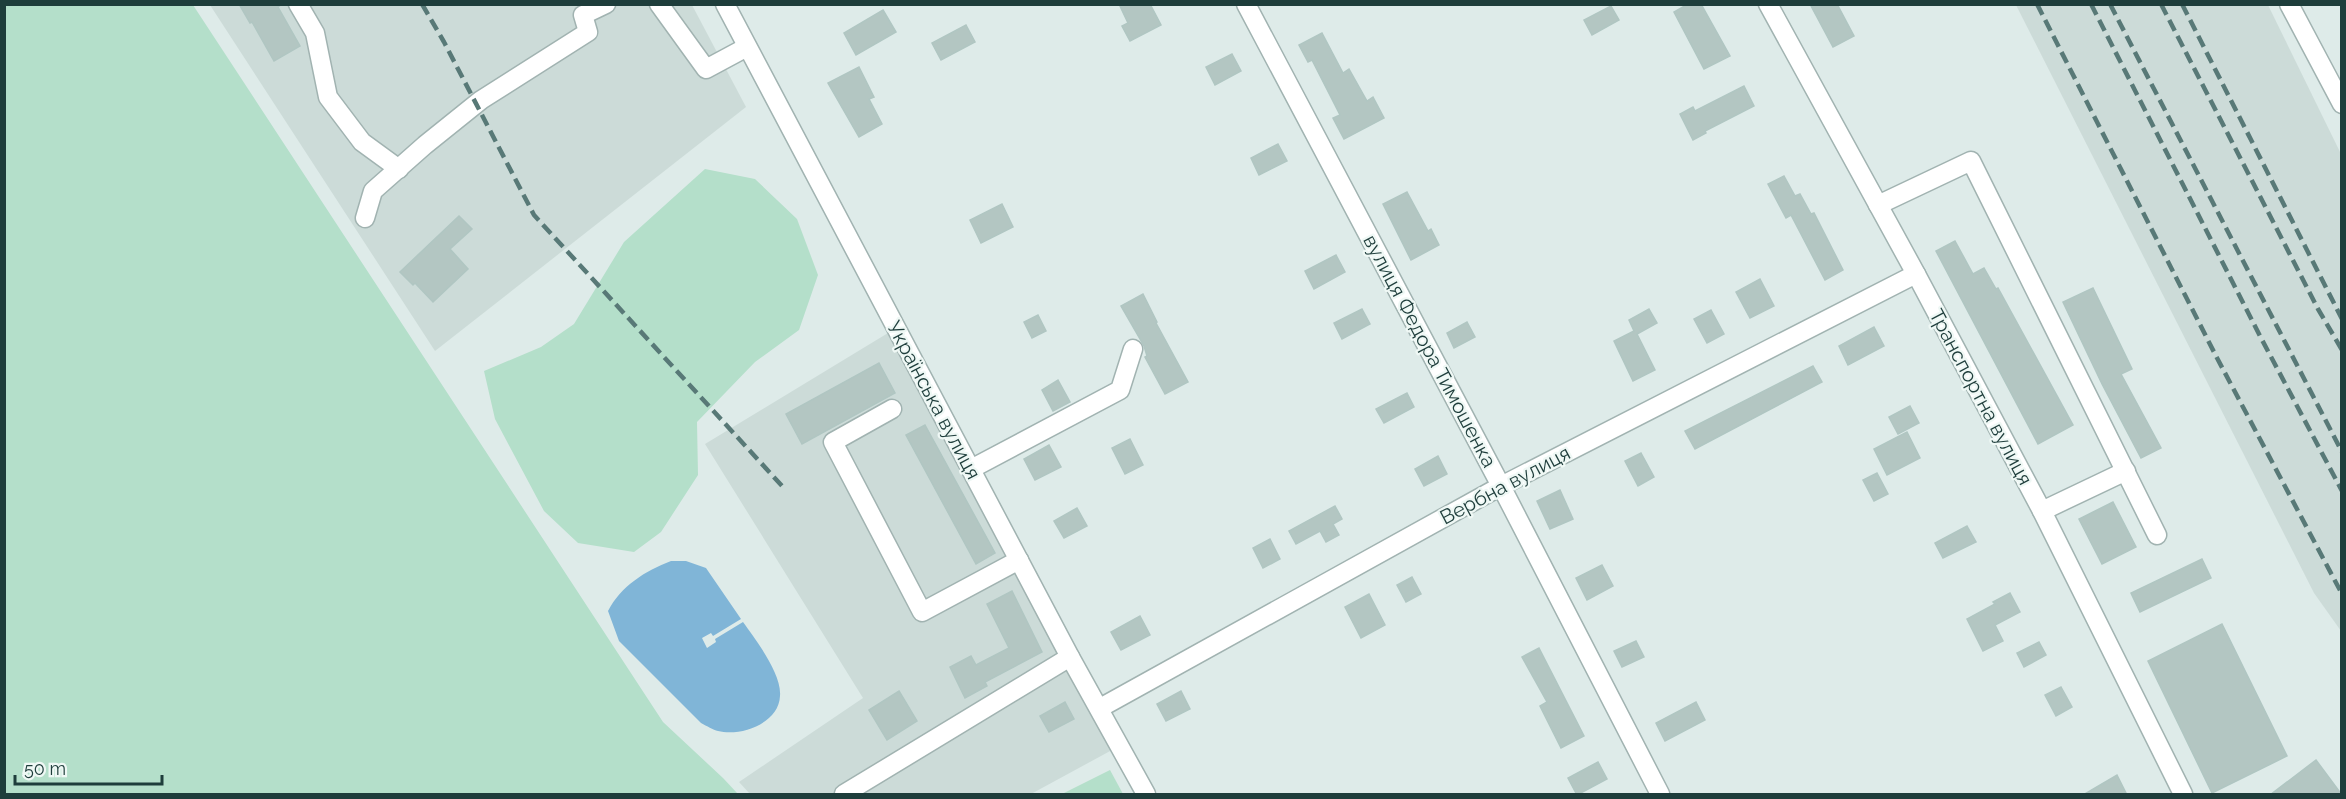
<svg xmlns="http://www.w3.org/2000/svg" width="2346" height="799" font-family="Raleway,sans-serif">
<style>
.built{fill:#ccdbd8}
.green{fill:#b4dfca}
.water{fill:#80b5d7}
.building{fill:#b3c6c2;stroke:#b0c6c2;stroke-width:1.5}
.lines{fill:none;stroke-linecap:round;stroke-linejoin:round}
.minor-casing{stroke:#a1b3b1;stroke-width:21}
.minor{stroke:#fff;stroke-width:18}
.rail{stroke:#587977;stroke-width:4.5;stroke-dasharray:12 6;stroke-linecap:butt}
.labels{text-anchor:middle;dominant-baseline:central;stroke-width:4.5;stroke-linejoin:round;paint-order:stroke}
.street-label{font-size:20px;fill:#1e3d3b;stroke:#eff8f5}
</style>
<rect width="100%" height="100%" fill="#deebe9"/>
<g class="built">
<path d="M 210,5 L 692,5 L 746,107 L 435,351 Z"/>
<path d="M 2016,5 L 2268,5 L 2341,154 L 2341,631 L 2314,593 Z"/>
<path d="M 888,333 L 1112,750 L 1031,794 L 750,794 L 739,782 L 863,698 L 705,444 Z"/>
</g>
<g class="green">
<path d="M 5,4 L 193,5 L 663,722 L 723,778 L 738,794 L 5,794 Z"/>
<path d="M 705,169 L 755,179 L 797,219 L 818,275 L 799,330 L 755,362 L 697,422 L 698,475 L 661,532 L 634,552 L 578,543 L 544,511 L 495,419 L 484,371 L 541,347 L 574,324 L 624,242 Z"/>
<path d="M 1110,770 L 1123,794 L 1062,794 Z"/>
</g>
<path class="water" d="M 671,561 L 686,561 L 706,568 L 741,619 L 713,636 L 711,633 L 702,638 L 707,648 L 716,642 L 715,639 L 743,622 C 756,640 782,674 780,696 C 779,723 741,737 718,731 C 713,730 707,726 701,723 L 619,641 L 608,611 C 621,586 645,571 671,561 Z"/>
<g class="building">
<path d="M 239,4 L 282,4 L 278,7 L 300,46 L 274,61 L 252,22 L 250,23 Z"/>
<path d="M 1119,4 L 1150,4 L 1161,25 L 1130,41 L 1122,26 L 1128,23 Z"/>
<path d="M 1688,4 L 1701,4 L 1730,56 L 1704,69 L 1674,12 Z"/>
<path d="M 1810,4 L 1837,4 L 1854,36 L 1833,47 Z"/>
<path d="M 1611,6 L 1619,20 L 1592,35 L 1584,20 Z"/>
<path d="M 883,10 L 896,32 L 856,55 L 844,33 Z"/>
<path d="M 966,25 L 975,42 L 941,60 L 932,43 Z"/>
<path d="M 1322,33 L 1343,73 L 1349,69 L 1367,101 L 1373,97 L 1384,118 L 1344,139 L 1333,118 L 1340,115 L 1312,60 L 1308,62 L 1299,45 Z"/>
<path d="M 1232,54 L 1241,71 L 1215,85 L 1206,67 Z"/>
<path d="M 859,67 L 874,97 L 869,99 L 882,124 L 859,137 L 828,83 Z"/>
<path d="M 1744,86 L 1754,106 L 1705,131 L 1706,133 L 1693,140 L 1680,114 L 1693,107 L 1695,111 Z"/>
<path d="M 1278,144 L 1287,161 L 1259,175 L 1251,158 Z"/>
<path d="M 1784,176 L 1795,196 L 1800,194 L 1811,214 L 1814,213 L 1843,270 L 1825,280 L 1791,215 L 1786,218 L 1768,184 Z"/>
<path d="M 1407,192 L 1428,231 L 1431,229 L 1439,245 L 1411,260 L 1383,204 Z"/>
<path d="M 1002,204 L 1013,227 L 981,243 L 970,220 Z"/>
<path d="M 459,216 L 472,229 L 450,249 L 468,269 L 433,302 L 415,283 L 413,285 L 400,272 Z"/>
<path d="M 1955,241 L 1973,274 L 1984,268 L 1996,289 L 1998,288 L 2073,425 L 2038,444 L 1936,251 Z"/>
<path d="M 1336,255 L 1345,272 L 1314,289 L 1305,271 Z"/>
<path d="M 1760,279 L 1774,306 L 1750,318 L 1736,292 Z"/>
<path d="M 2093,288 L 2132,369 L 2121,374 L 2161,448 L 2141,458 L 2102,384 L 2063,302 Z"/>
<path d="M 1143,294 L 1157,322 L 1156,323 L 1188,382 L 1165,394 L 1145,357 L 1147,356 L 1144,346 L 1121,306 Z"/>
<path d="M 1362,309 L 1370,324 L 1342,339 L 1334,323 Z"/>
<path d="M 1649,309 L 1657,323 L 1637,334 L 1655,370 L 1633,381 L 1614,341 L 1634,331 L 1629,320 Z"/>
<path d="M 1711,310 L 1724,334 L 1707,343 L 1694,319 Z"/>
<path d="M 1038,315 L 1046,331 L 1032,338 L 1024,322 Z"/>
<path d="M 1467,322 L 1475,337 L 1454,348 L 1447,333 Z"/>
<path d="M 1874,327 L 1884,346 L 1848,365 L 1839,346 Z"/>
<path d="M 879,363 L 895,393 L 802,444 L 786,414 Z"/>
<path d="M 1813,366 L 1822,382 L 1695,449 L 1685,431 Z"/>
<path d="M 1058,380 L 1070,402 L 1053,411 L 1042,390 Z"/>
<path d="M 1407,393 L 1414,407 L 1384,423 L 1376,409 Z"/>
<path d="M 1910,406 L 1919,423 L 1898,434 L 1889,417 Z"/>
<path d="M 925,425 L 995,553 L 976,564 L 906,435 Z"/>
<path d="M 1907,432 L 1920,458 L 1887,475 L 1874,449 Z"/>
<path d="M 1130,439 L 1143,465 L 1125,474 L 1112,448 Z"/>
<path d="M 1049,445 L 1061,467 L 1035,480 L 1024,459 Z"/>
<path d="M 1641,453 L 1654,477 L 1638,486 L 1625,461 Z"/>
<path d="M 1438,456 L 1447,474 L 1424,486 L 1415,469 Z"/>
<path d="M 1877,473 L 1888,494 L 1874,501 L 1863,480 Z"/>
<path d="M 1560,490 L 1573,519 L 1550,529 L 1537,501 Z"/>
<path d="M 2113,502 L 2136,547 L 2102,564 L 2079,519 Z"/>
<path d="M 1335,506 L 1342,519 L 1333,524 L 1339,535 L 1326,542 L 1320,531 L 1296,544 L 1289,531 Z"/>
<path d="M 1077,508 L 1087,526 L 1064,538 L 1054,521 Z"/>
<path d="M 1967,526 L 1976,542 L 1943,558 L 1935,543 Z"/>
<path d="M 1270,539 L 1280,559 L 1263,568 L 1253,548 Z"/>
<path d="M 2202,559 L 2211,578 L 2140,612 L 2131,593 Z"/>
<path d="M 1602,565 L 1613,586 L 1587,600 L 1576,578 Z"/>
<path d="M 1412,577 L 1421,594 L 1406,602 L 1397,585 Z"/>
<path d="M 1012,591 L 1042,652 L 985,682 L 987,686 L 965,698 L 950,667 L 971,656 L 976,665 L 1009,648 L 987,604 Z"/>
<path d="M 2010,593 L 2020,612 L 1995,625 L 2003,641 L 1983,651 L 1967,619 L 1995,604 L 1993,602 Z"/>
<path d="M 1369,594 L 1385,625 L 1361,638 L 1345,607 Z"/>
<path d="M 1140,616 L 1150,635 L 1121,650 L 1111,632 Z"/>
<path d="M 2222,624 L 2287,756 L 2212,793 L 2148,661 Z"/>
<path d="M 1636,641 L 1644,657 L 1622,667 L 1614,651 Z"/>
<path d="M 2039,642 L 2046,655 L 2024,667 L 2017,653 Z"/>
<path d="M 1539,648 L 1584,736 L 1561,748 L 1540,706 L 1547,702 L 1522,657 Z"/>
<path d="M 2061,687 L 2072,707 L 2056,716 L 2045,695 Z"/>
<path d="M 899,691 L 917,721 L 887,740 L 869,710 Z"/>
<path d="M 1181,691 L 1190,709 L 1166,721 L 1157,704 Z"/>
<path d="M 1065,702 L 1074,719 L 1049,732 L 1040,716 Z"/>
<path d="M 1696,702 L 1705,720 L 1665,741 L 1656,723 Z"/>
<path d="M 2316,760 L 2342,795 L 2270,795 Z"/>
<path d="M 1598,762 L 1607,779 L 1577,795 L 1568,778 Z"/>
<path d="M 2117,775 L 2127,795 L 2083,795 Z"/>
</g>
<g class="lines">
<g class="minor-casing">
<g id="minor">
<path d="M 298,4 L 315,33 L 328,97 L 362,142 L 399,169"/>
<path d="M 659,4 L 706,69 L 747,47"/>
<path d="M 725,4 L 1070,657 L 1146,794"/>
<path d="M 1246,4 L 1501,486 L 1660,794"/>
<path d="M 1768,4 L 1916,274 L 2042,511 L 2183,794"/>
<path d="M 2289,4 L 2342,104"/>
<path d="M 1878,205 L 1971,161 L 2157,535"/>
<path d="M 365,218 L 373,191 L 425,145 L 481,100 L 588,32 L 583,15 L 606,4"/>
<path d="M 892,409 L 833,442 L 922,612 L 1019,560"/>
<path d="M 971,469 L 1120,390 L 1133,349"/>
<path d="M 2042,511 L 2126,471"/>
<path d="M 1100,708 L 1501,486 L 1916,274"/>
<path d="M 844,794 L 1070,657"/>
</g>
</g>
<use href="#minor" class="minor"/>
<g class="rail">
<path d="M 422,4 L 444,42 L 534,215 L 783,487"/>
<path d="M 2037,4 L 2216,356 L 2342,594"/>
<path d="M 2091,4 L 2260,336 L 2342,491"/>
<path d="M 2110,4 L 2342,452"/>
<path d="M 2161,4 L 2318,309 L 2342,350"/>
<path d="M 2182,4 L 2342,319"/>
</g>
</g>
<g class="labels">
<g class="street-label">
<text transform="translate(1430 351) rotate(62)">вулиця Федора Тимошенка</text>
<text transform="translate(1981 397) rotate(62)">Транспортна вулиця</text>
<text transform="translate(934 400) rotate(62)">Українська вулиця</text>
<text transform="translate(1505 485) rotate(-28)">Вербна вулиця</text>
</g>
</g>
<rect width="2346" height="799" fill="none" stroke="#1e3d3b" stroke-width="12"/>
<path d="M15 775v9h147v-9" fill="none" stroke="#1e3d3b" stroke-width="3"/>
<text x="24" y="775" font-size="18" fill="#1e3d3b" stroke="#eff8f5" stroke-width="4.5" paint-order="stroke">50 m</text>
</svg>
